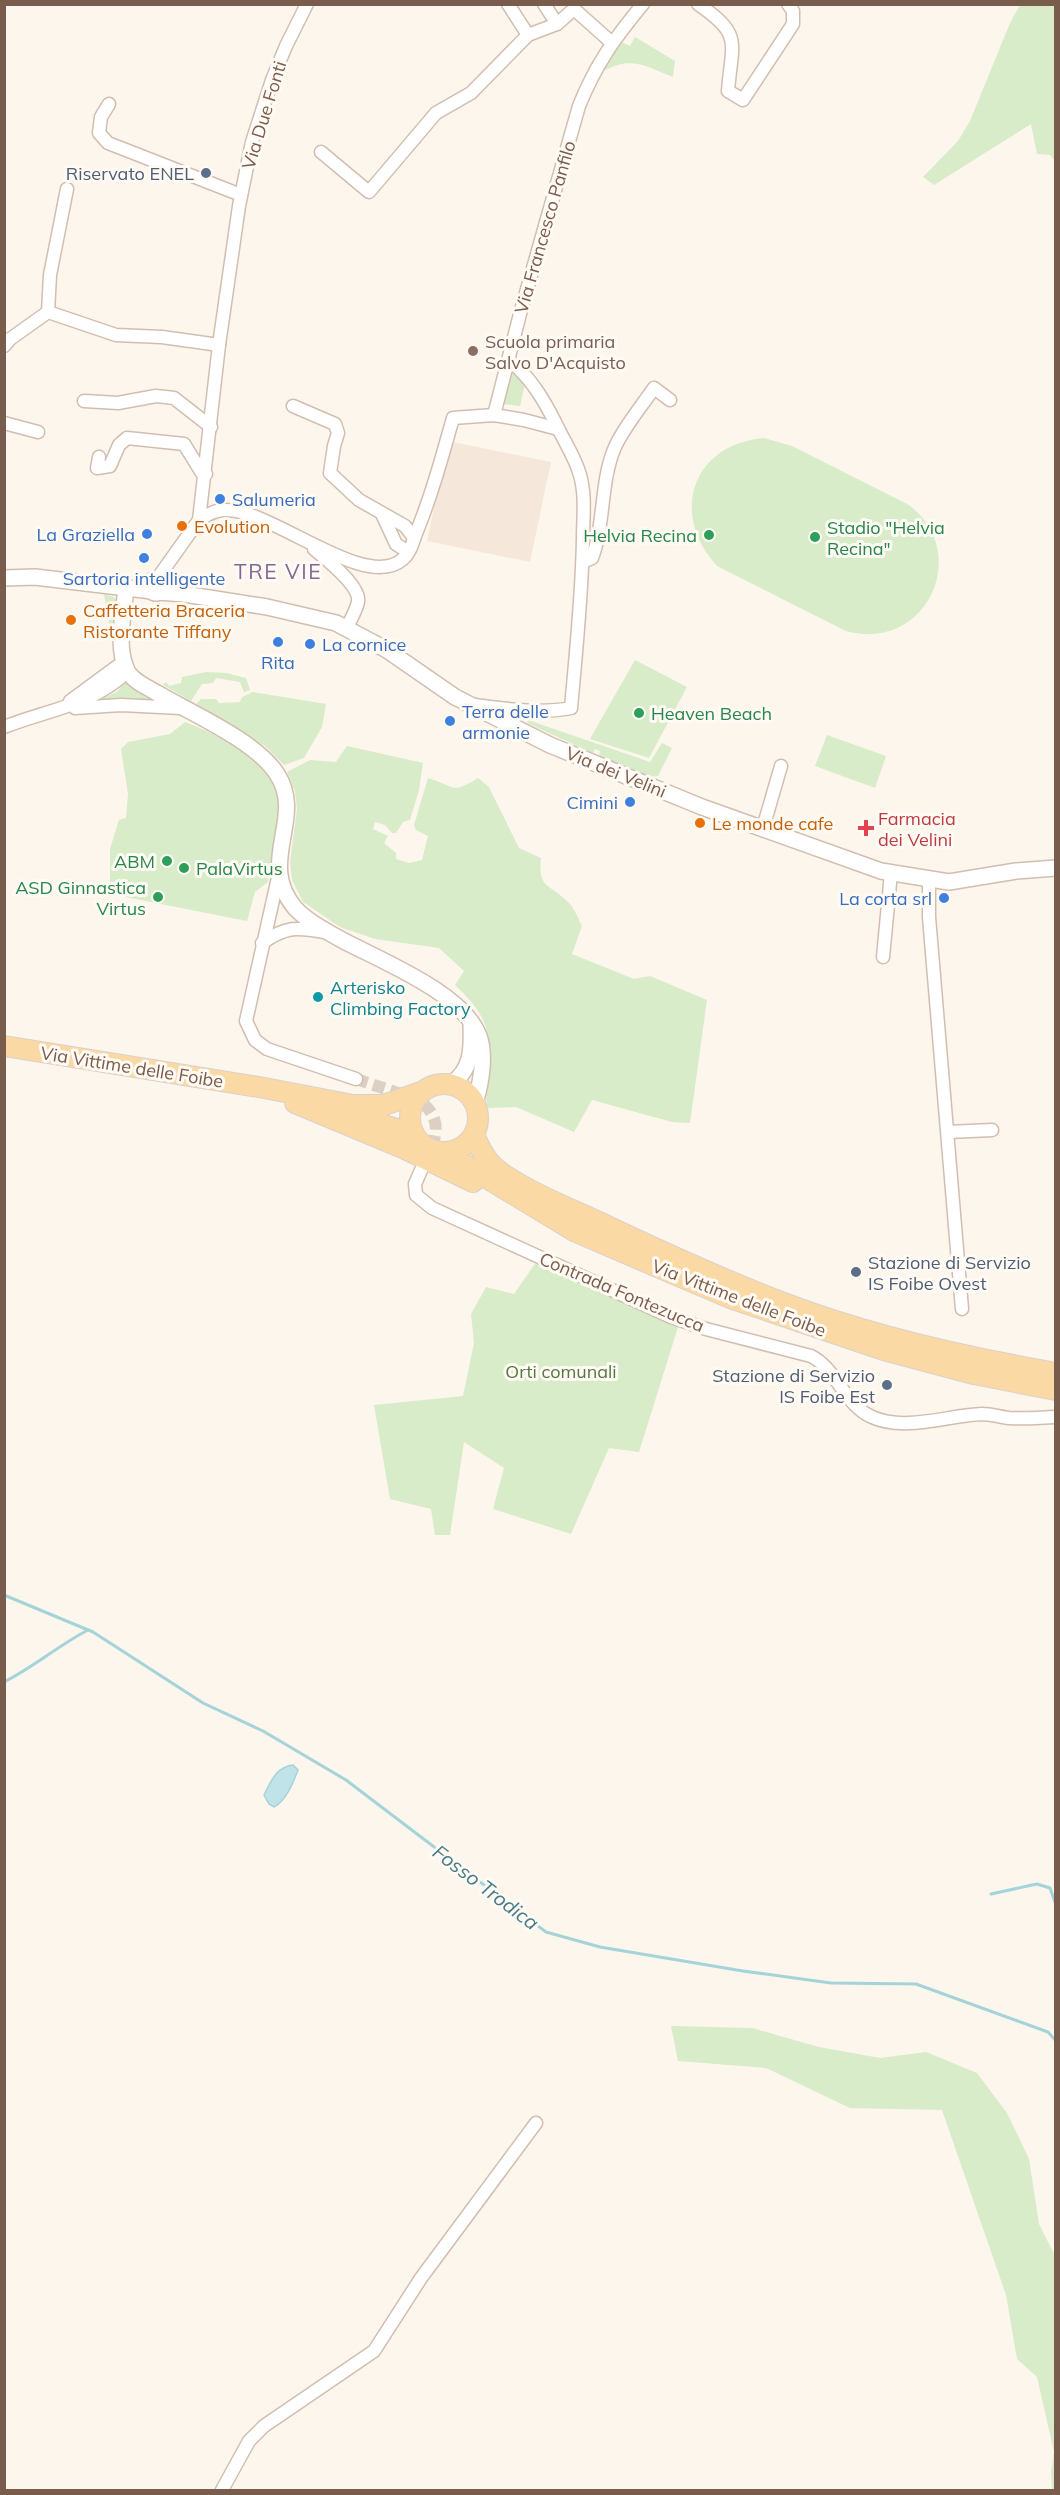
<svg xmlns="http://www.w3.org/2000/svg" width="1060" height="2495" font-family="Mulish,sans-serif">
<style>
.residential{fill:#f5e8da}
.green{fill:#d8ecc9}
.water{fill:#bfe3e8;stroke:#a5d3da;stroke-width:1.5}
.lines{fill:none;stroke-linecap:round;stroke-linejoin:round}
.stream{stroke:#a5d3da;stroke-width:3}
.minor-tunnel{stroke:#dcd0c4;stroke-width:12;stroke-dasharray:12 6;stroke-linecap:butt}
.minor-casing{stroke:#d1beb0;stroke-width:15}
.tertiary-casing{stroke:#d1beb0;stroke-width:18}
.primary-casing{stroke:#dad1cd;stroke-width:22}
.minor{stroke:#fff;stroke-width:12}
.tertiary{stroke:#fff;stroke-width:15}
.primary{stroke:#fbd9a5;stroke-width:20}
.service-dot{fill:#5c6f8a;stroke:#fffaf3;stroke-width:2}
.education-dot{fill:#8d6e63;stroke:#fffaf3;stroke-width:2}
.shop-dot{fill:#3f7fe0;stroke:#fffaf3;stroke-width:2}
.food-dot{fill:#e8710a;stroke:#fffaf3;stroke-width:2}
.leisure-dot{fill:#2e9e5b;stroke:#fffaf3;stroke-width:2}
.health-dot{fill:#e0444e;stroke:#fffaf3;stroke-width:2}
.culture-dot{fill:#0f9aa8;stroke:#fffaf3;stroke-width:2}
.labels{text-anchor:middle;dominant-baseline:central;stroke-width:6;stroke-linejoin:round;paint-order:stroke}
.street-label{font-size:18px;fill:#7a5c4d;stroke:#fffaf3}
.service-label{font-size:18px;fill:#4e5e75;stroke:#fffaf3;text-anchor:end}
.education-label{font-size:18px;fill:#785e54;stroke:#fffaf3;text-anchor:start}
.shop-label{font-size:18px;fill:#366cbe;stroke:#fffaf3;text-anchor:start}
.food-label{font-size:18px;fill:#c56008;stroke:#fffaf3;text-anchor:start}
.leisure-label{font-size:18px;fill:#27864d;stroke:#fffaf3;text-anchor:start}
.health-label{font-size:18px;fill:#be3a42;stroke:#fffaf3;text-anchor:start}
.culture-label{font-size:18px;fill:#0d838f;stroke:#fffaf3;text-anchor:start}
.park-label{font-size:18px;fill:#537a41;stroke:#fffaf3}
.water-label{font-size:20px;font-style:italic;fill:#437c86;stroke:#fffaf3}
.quarter-label{font-size:21px;letter-spacing:1.5px;fill:#846695;stroke:#fffaf3}
</style>
<rect width="100%" height="100%" fill="#fdf6ec"/>
<path class="residential" d="M 448,441 L 551,462 L 530,562 L 427,541 Z"/>
<g class="green">
<path d="M 1020,5 L 1055,5 L 1055,161 L 1050,155 L 1037,154 L 1031,124 L 934,185 L 923,177 L 958,141 L 970,121 L 1010,23 Z"/>
<path d="M 635,37 L 675,61 L 673,77 C 646,67 633,56 606,70 L 602,67 L 619,41 L 630,46 Z"/>
<path d="M 510,368 L 525,384 L 520,406 L 503,404 Z"/>
<path d="M 764,438 L 792,446 L 909,505 C 973,554 925,653 846,631 L 717,566 C 669,514 692,444 764,438 Z"/>
<path d="M 104,594 L 114,597 L 118,606 L 117,641 L 112,641 Z"/>
<path d="M 635,660 L 687,687 L 649,758 L 590,739 Z"/>
<path d="M 206,672 L 226,673 L 246,678 L 250,690 L 244,692 L 240,682 L 216,678 L 213,683 L 202,684 L 191,701 L 163,685 L 166,682 L 169,686 L 181,683 L 182,677 Z"/>
<path d="M 125,681 L 158,703 L 96,701 L 117,692 Z"/>
<path d="M 253,692 L 326,704 L 322,727 L 304,758 L 284,765 L 265,746 L 196,704 L 201,699 L 216,699 L 219,703 L 240,702 L 242,697 Z"/>
<path d="M 528,720 L 650,762 L 662,743 L 672,748 L 658,776 L 650,777 L 599,756 L 600,751 L 595,749 L 593,753 L 527,723 Z"/>
<path d="M 185,722 C 223,737 285,763 280,814 C 278,837 271,860 268,882 L 255,892 L 247,921 L 110,894 L 110,849 L 119,820 L 126,818 L 128,794 L 121,749 L 128,742 L 170,734 Z"/>
<path d="M 827,735 L 886,756 L 875,788 L 815,766 Z"/>
<path d="M 347,746 L 423,763 L 419,790 L 410,820 L 403,822 L 396,833 L 392,833 L 385,825 L 375,822 L 373,829 L 388,836 L 384,843 L 396,853 L 396,859 L 409,863 L 422,860 L 428,836 L 416,830 L 414,825 L 428,778 C 455,786 450,795 478,778 L 489,787 L 519,848 L 541,858 C 538,888 548,883 567,901 C 574,907 578,918 582,926 L 572,954 L 634,979 L 650,976 L 707,1000 L 690,1123 L 672,1122 L 592,1100 L 574,1132 L 516,1107 L 488,1108 C 484,1093 486,1081 488,1066 C 492,1027 483,1012 455,985 L 464,971 L 439,948 L 375,939 L 340,927 L 303,902 L 292,880 L 290,862 L 297,809 L 295,791 L 287,772 L 310,760 L 336,762 Z"/>
<path d="M 537,1261 L 679,1324 L 639,1452 L 609,1448 L 571,1534 L 493,1509 L 504,1468 L 464,1442 L 450,1535 L 435,1535 L 431,1509 L 390,1499 L 374,1405 L 463,1396 L 474,1343 L 471,1314 L 486,1287 L 514,1294 Z"/>
<path d="M 671,2026 L 752,2028 L 819,2047 L 880,2058 L 926,2052 L 977,2073 L 1007,2113 L 1029,2159 L 1039,2224 L 1055,2256 L 1055,2490 L 1052,2490 L 1051,2472 L 1054,2452 L 1037,2377 L 1017,2359 L 1006,2295 L 942,2110 L 850,2108 L 766,2068 L 678,2061 Z"/>
</g>
<path class="water" d="M 293,1765 L 298,1770 C 293,1783 286,1801 274,1807 L 269,1804 L 264,1795 C 271,1781 276,1767 293,1765 Z"/>
<g class="lines">
<g class="stream">
<path d="M 4,1595 L 93,1632 L 203,1703 L 263,1731 L 346,1780 L 546,1932 L 600,1947 L 743,1971 L 831,1983 L 916,1984 L 1048,2032 L 1056,2041"/>
<path d="M 4,1682 C 34,1667 59,1645 88,1630"/>
<path d="M 991,1894 L 1037,1884 L 1050,1888 L 1056,1905"/>
</g>
<path class="minor-tunnel" d="M 356,1079 L 419,1100 C 445,1120 436,1139 424,1164"/>
<g class="minor-casing">
<g id="minor">
<path d="M 508,4 L 528,35"/>
<path d="M 544,4 L 557,24"/>
<path d="M 698,4 C 743,35 732,41 728,91 L 743,100 L 793,24 L 793,11 L 788,4"/>
<path d="M 109,104 L 101,117 L 99,133 L 108,143 L 241,195"/>
<path d="M 321,152 L 369,192 L 436,113 L 471,93 L 528,35 L 557,24 L 574,9 L 611,42"/>
<path d="M 48,312 L 50,275 L 67,189"/>
<path d="M 4,346 L 10,339 L 48,312 L 116,335 L 162,337 L 219,345"/>
<path d="M 84,401 L 118,403 L 156,396 L 174,398 L 211,427"/>
<path d="M 293,406 L 335,424 L 338,433 L 334,446 L 330,473 L 359,500 L 405,526 L 414,538"/>
<path d="M 494,415 L 520,314 L 579,106 C 596,64 614,39 643,4"/>
<path d="M 4,423 L 38,432"/>
<path d="M 99,457 L 97,468 L 110,466 L 119,445 L 127,438 L 184,444 L 202,473 L 206,474"/>
<path d="M 382,514 L 396,544 L 408,552"/>
<path d="M 199,520 C 207,515 215,510 224,510 C 270,507 365,593 403,559 C 411,552 413,541 417,531 C 432,494 442,457 453,418 L 494,415 L 524,420 L 558,429"/>
<path d="M 314,549 C 326,559 361,586 358,602 C 356,611 350,621 346,629"/>
<path d="M 583,562 L 592,558 C 605,524 600,481 615,447 C 624,427 641,407 654,388 L 670,400"/>
<path d="M 157,579 L 199,520 L 219,345 L 239,206 L 252,142 L 272,80 L 286,46 L 307,4"/>
<path d="M 70,701 L 123,662"/>
<path d="M 475,705 C 507,709 539,714 571,708 C 576,652 582,596 583,539 C 583,518 586,496 580,475 C 575,457 565,443 557,426 C 544,400 532,379 509,360"/>
<path d="M 75,708 L 121,705 L 181,708"/>
<path d="M 4,727 C 50,709 90,706 127,672"/>
<path d="M 763,828 L 781,766"/>
<path d="M 279,873 L 246,1021 L 255,1040 L 267,1049 L 356,1079"/>
<path d="M 929,879 L 929,917 L 962,1309"/>
<path d="M 262,943 C 286,926 297,927 325,932"/>
<path d="M 883,957 L 891,873"/>
<path d="M 948,1132 L 992,1130"/>
<path d="M 422,1168 L 415,1184 L 416,1195 L 432,1208 L 671,1317 L 706,1329 L 811,1356 C 837,1369 844,1405 872,1417 C 905,1432 949,1415 982,1414 C 991,1414 1000,1417 1009,1418 C 1025,1419 1040,1418 1056,1417"/>
<path d="M 222,2490 L 249,2441 L 264,2426 L 374,2351 L 421,2278 L 536,2123"/>
</g>
</g>
<g class="tertiary-casing">
<g id="tertiary">
<path d="M 4,578 L 35,577 L 152,591"/>
<circle cx="156" cy="586" r="7"/>
<path d="M 126,587 C 124,612 116,644 126,668 C 130,680 147,687 157,693 C 191,713 256,741 277,774 C 306,818 256,862 295,908 C 308,922 328,932 344,941 C 382,961 464,994 479,1036 C 486,1055 481,1084 475,1103"/>
<path d="M 158,592 L 184,594 L 267,607 L 336,623 L 387,650 L 455,697 L 550,745 L 702,807 L 881,871 L 949,882 L 1016,871 L 1056,868"/>
<path d="M 451,1084 C 472,1070 472,1048 471,1025"/>
</g>
</g>
<g class="primary-casing">
<g id="primary">
<path d="M 4,1046 L 259,1087 L 353,1105 L 384,1105 L 421,1092"/>
<circle cx="444" cy="1118" r="34"/>
<path d="M 295,1103 L 403,1148 L 473,1182"/>
<path d="M 357,1117 L 414,1134"/>
<path d="M 474,1135 C 479,1146 484,1158 493,1166 C 517,1188 574,1210 605,1225 C 664,1253 723,1280 784,1303 C 870,1336 964,1357 1056,1373"/>
<path d="M 445,1153 L 576,1232 L 730,1298 L 884,1350 L 974,1374 L 1056,1390"/>
</g>
</g>
<use href="#minor" class="minor"/>
<use href="#tertiary" class="tertiary"/>
<use href="#primary" class="primary"/>
</g>
<g class="service-dot">
<circle cx="206" cy="173" r="6"/>
<circle cx="856" cy="1272" r="6"/>
<circle cx="887" cy="1385" r="6"/>
</g>
<circle class="education-dot" cx="473" cy="351" r="6"/>
<g class="shop-dot">
<circle cx="220" cy="499" r="6"/>
<circle cx="147" cy="534" r="6"/>
<circle cx="144" cy="558" r="6"/>
<circle cx="278" cy="642" r="6"/>
<circle cx="310" cy="644" r="6"/>
<circle cx="450" cy="721" r="6"/>
<circle cx="630" cy="802" r="6"/>
<circle cx="944" cy="898" r="6"/>
</g>
<g class="food-dot">
<circle cx="182" cy="526" r="6"/>
<circle cx="71" cy="620" r="6"/>
<circle cx="700" cy="823" r="6"/>
</g>
<g class="leisure-dot">
<circle cx="709" cy="535" r="6"/>
<circle cx="815" cy="537" r="6"/>
<circle cx="639" cy="713" r="6"/>
<circle cx="167" cy="861" r="6"/>
<circle cx="184" cy="868" r="6"/>
<circle cx="158" cy="897" r="6"/>
</g>
<path class="health-dot" d="M863 819h6v6h6v6h-6v6h-6v-6h-6v-6h6z"/>
<circle class="culture-dot" cx="318" cy="997" r="6"/>
<g class="labels">
<g class="street-label">
<text transform="translate(264 115) rotate(-73)">Via Due Fonti</text>
<text transform="translate(545 227) rotate(-74)">Via Francesco Panfilo</text>
<text transform="translate(616 772) rotate(22)">Via dei Velini</text>
<text transform="translate(132 1067) rotate(9)">Via Vittime delle Foibe</text>
<text transform="translate(622 1292) rotate(23)">Contrada Fontezucca</text>
<text transform="translate(739 1298) rotate(21)">Via Vittime delle Foibe</text>
</g>
<g class="service-label">
<text x="194" y="173">Riservato ENEL</text>
<text x="868" y="1262" text-anchor="start">Stazione di Servizio<tspan x="868" dy="21">IS Foibe Ovest</tspan></text>
<text x="875" y="1375">Stazione di Servizio<tspan x="875" dy="21">IS Foibe Est</tspan></text>
</g>
<g class="education-label">
<text x="485" y="341">Scuola primaria<tspan x="485" dy="21">Salvo D'Acquisto</tspan></text>
</g>
<g class="shop-label">
<text x="232" y="499">Salumeria</text>
<text x="135" y="534" text-anchor="end">La Graziella</text>
<text x="144" y="578" text-anchor="middle">Sartoria intelligente</text>
<text x="322" y="644">La cornice</text>
<text x="278" y="662" text-anchor="middle">Rita</text>
<text x="462" y="711">Terra delle<tspan x="462" dy="21">armonie</tspan></text>
<text x="618" y="802" text-anchor="end">Cimini</text>
<text x="932" y="898" text-anchor="end">La corta srl</text>
</g>
<g class="food-label">
<text x="194" y="526">Evolution</text>
<text x="83" y="610">Caffetteria Braceria<tspan x="83" dy="21">Ristorante Tiffany</tspan></text>
<text x="712" y="823">Le monde cafe</text>
</g>
<g class="leisure-label">
<text x="827" y="527">Stadio "Helvia<tspan x="827" dy="21">Recina"</tspan></text>
<text x="697" y="535" text-anchor="end">Helvia Recina</text>
<text x="651" y="713">Heaven Beach</text>
<text x="155" y="861" text-anchor="end">ABM</text>
<text x="196" y="868">PalaVirtus</text>
<text x="146" y="887" text-anchor="end">ASD Ginnastica<tspan x="146" dy="21">Virtus</tspan></text>
</g>
<g class="health-label">
<text x="878" y="818">Farmacia<tspan x="878" dy="21">dei Velini</tspan></text>
</g>
<g class="culture-label">
<text x="330" y="987">Arterisko<tspan x="330" dy="21">Climbing Factory</tspan></text>
</g>
<g class="park-label">
<text x="561" y="1371">Orti comunali</text>
</g>
<g class="water-label">
<text transform="translate(486 1887) rotate(37)">Fosso Trodica</text>
</g>
<g class="quarter-label">
<text x="278" y="571">TRE VIE</text>
</g>
</g>
<rect width="1060" height="2495" fill="none" stroke="#7a5c4d" stroke-width="12"/>
</svg>
